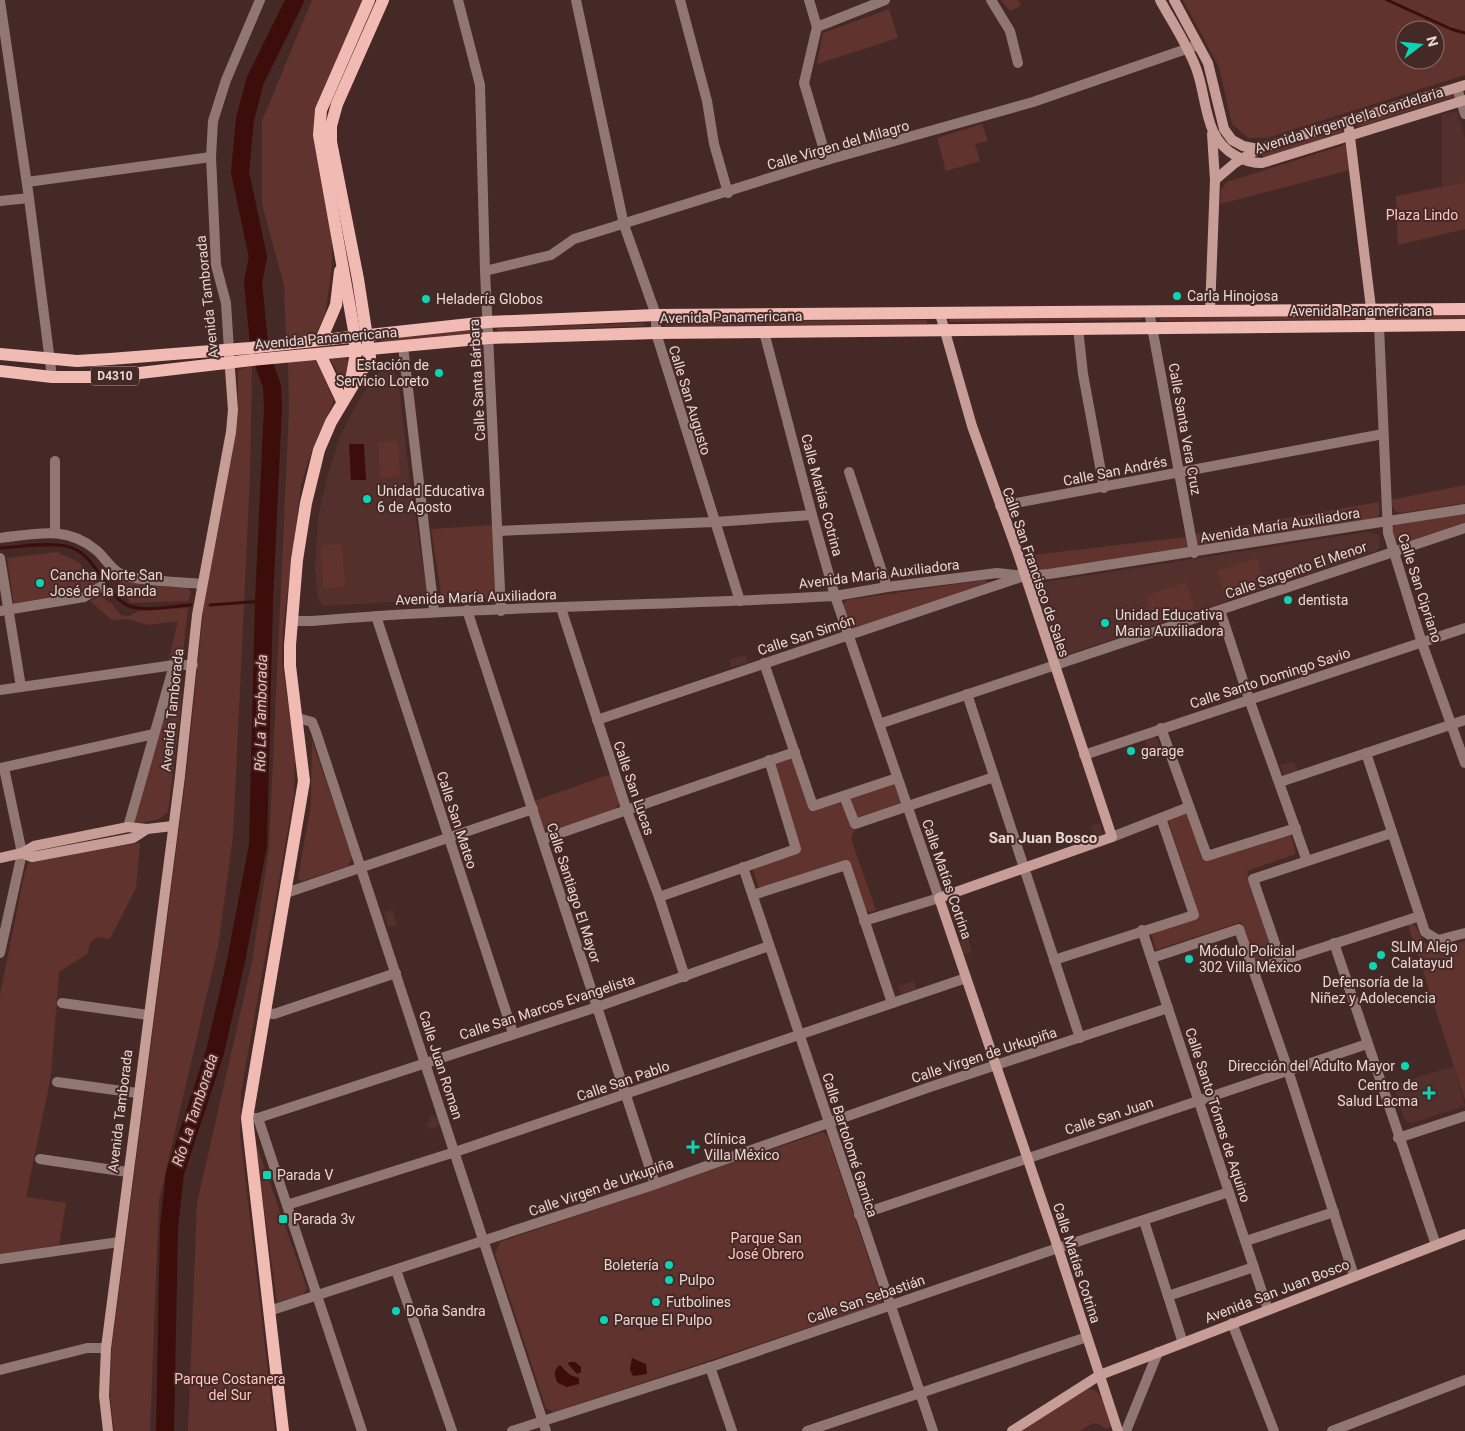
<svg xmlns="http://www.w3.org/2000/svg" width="1465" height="1431" font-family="Roboto,sans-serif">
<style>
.built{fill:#54302c}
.green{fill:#61332e;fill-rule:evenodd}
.water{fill:#3c0d0b}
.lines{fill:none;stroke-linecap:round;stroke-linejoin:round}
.stream{stroke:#3c0d0b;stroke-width:3}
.river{stroke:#3c0d0b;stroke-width:18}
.street{stroke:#917773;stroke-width:10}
.secondary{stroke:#c79d98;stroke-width:10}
.primary{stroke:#f1bbb4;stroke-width:12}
.poi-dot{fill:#0ad5b5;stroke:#452926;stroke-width:2}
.labels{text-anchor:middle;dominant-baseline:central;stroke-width:4;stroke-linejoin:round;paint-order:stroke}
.shield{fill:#452926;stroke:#b8a3a0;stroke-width:1}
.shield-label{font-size:12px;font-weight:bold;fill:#e9d7d4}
.street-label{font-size:14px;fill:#e9d7d4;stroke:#452926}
.park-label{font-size:14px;fill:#fdc6c0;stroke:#452926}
.poi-label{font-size:14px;fill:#e9d7d4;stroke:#452926;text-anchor:start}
.water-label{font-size:15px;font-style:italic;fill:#f6c0ba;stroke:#452926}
.neighbourhood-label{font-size:15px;font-weight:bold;fill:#e9d7d4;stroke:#452926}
</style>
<rect width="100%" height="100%" fill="#452926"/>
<g class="built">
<path d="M 1457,111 L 1465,138 L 1465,182 L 1442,187 L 1442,115 Z"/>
<path d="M 386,370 L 393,371 L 398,379 L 410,482 L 428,600 L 323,606 L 318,599 L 315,568 L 318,517 L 327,477 L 340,436 L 358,402 L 378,373 Z"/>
<path d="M 1367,532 L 1379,535 L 1380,546 L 1377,551 L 1063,656 L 1057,654 L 1035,591 L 1034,586 L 1039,583 Z"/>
<path d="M 745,655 L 748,663 L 731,667 L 729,660 Z"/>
<path d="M 1153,737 L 1157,739 L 1160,747 L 1149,750 L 1145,740 Z"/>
<path d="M 1294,762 L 1299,771 L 1284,776 L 1280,765 Z"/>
<path d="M 1100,823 L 1102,834 L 1094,838 L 1091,826 Z"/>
<path d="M 393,910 L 397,925 L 388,927 L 384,912 Z"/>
<path d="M 968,939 L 972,952 L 964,955 L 960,942 Z"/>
<path d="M 914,981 L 916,989 L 901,994 L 898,986 Z"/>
<path d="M 1454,1066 L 1465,1106 L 1412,1123 L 1405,1121 L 1393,1085 Z"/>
<path d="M 433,1115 L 434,1118 L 438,1117 L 440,1126 L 429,1129 L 427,1123 L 431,1122 L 429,1116 Z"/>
</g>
<g class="green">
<path d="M 312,0 L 363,0 L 317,104 L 332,232 L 332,266 L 325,315 L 315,336 L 286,338 L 284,285 L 262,204 L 262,121 Z"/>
<path d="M 1001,0 L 1018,0 L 1021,6 L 1010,11 Z"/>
<path d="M 1183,0 L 1465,0 L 1465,75 L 1267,138 L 1248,138 L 1232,124 L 1219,67 ZM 1405,30 L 1435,30 L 1435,60 L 1405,60 Z"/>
<path d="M 889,9 L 898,38 L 817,64 L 823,33 Z"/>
<path d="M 1453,94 L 1454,97 L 1358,127 L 1357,124 Z"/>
<path d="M 982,124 L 988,141 L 975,144 L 980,161 L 946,171 L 937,138 Z"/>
<path d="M 1342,129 L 1343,132 L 1263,158 L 1262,154 Z"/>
<path d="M 1347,144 L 1350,170 L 1220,204 L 1221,189 L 1227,182 Z"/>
<path d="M 1465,182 L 1465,229 L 1398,245 L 1396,196 Z"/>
<path d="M 1363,315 L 1363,319 L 1160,321 L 1160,318 Z"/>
<path d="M 1465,315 L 1465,319 L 1380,320 L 1380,316 Z"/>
<path d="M 1142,316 L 1142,320 L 949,322 L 949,318 Z"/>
<path d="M 927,320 L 927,324 L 665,326 L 665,322 Z"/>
<path d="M 644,323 L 644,326 L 497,331 L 497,328 Z"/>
<path d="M 482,329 L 482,333 L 381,343 L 380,338 Z"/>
<path d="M 345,358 L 348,362 L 345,382 L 343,382 L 330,359 Z"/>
<path d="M 317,360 L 334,401 L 312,450 L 301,485 L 283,629 L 282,662 L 295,751 L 294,796 L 241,1092 L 240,1134 L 275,1431 L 188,1431 L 197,1203 L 252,962 L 269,848 L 289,411 L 288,362 Z"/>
<path d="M 252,366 L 250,476 L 233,836 L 218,947 L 159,1200 L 150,1431 L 114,1431 L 110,1396 L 112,1346 L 187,768 L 205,596 L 238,415 L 238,370 Z"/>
<path d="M 398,441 L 400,476 L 380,478 L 378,442 Z"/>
<path d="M 1465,485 L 1465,503 L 1400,513 L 1395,511 L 1390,500 Z"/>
<path d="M 1379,502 L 1379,514 L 1377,518 L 1198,547 L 1195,534 Z"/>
<path d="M 1465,513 L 1465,523 L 1406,543 L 1398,543 L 1394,537 L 1393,527 L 1396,524 Z"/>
<path d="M 493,525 L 496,594 L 491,598 L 444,599 L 441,593 L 431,529 Z"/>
<path d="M 1186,537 L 1189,546 L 1185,549 L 1029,573 L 1024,556 Z"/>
<path d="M 342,544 L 345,586 L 323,588 L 321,545 Z"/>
<path d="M 57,552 L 78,562 L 98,584 L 80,592 L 14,606 L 7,558 Z"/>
<path d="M 1257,558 L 1266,586 L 1227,599 L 1217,571 Z"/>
<path d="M 124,579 L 186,586 L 191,592 L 188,601 L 131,603 L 116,585 Z"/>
<path d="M 985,580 L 988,583 L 853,629 L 851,627 L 843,605 L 847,600 Z"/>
<path d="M 1186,582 L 1195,609 L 1155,624 L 1146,596 Z"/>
<path d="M 100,596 L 111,603 L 121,615 L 129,616 L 139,611 L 188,608 L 183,653 L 178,659 L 168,662 L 178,621 L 148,625 L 127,619 L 112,620 L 90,601 Z"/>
<path d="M 175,674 L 180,675 L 182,679 L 180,715 L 168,812 L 159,819 L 136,824 L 134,820 Z"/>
<path d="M 312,740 L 352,857 L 348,866 L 302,881 L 298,878 L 311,804 Z"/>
<path d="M 792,758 L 809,808 L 842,802 L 856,827 L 851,839 L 876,910 L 870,912 L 866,910 L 850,864 L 761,889 L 758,887 L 753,869 L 797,853 L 775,764 Z"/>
<path d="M 611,774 L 620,802 L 615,809 L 549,831 L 543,829 L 534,801 Z"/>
<path d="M 897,782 L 905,803 L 858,820 L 850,798 Z"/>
<path d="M 1183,811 L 1188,813 L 1205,861 L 1288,834 L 1291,835 L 1296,854 L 1247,871 L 1273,954 L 1272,957 L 1257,962 L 1253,960 L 1241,922 L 1156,950 L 1151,934 L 1196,918 L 1195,902 L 1168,820 Z"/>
<path d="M 140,843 L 136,888 L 110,939 L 98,937 L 90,943 L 87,954 L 59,972 L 51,1076 L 26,1197 L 66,1203 L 59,1245 L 0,1254 L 0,995 L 24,876 L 28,864 L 35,858 Z"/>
<path d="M 1413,924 C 1418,927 1418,932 1421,937 C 1431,955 1450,946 1465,941 L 1465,1100 L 1408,925 Z"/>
<path d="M 823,1132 L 827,1135 L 882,1299 L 880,1304 L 554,1412 L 546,1408 L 495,1254 L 500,1242 Z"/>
<path d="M 255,1141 L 307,1288 L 303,1295 L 277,1302 Z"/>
<path d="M 1088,1389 C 1104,1388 1107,1415 1111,1427 L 1106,1429 L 1101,1425 L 1093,1423 L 1080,1431 L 1020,1431 Z"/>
</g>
<g class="water">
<path d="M 349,444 L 364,444 L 366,480 L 351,480 Z"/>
<path d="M 632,1358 L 646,1364 L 647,1374 L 633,1376 L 630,1370 Z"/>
<path d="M 569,1362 L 575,1362 L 581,1367 L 581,1372 L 577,1374 L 568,1364 Z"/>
<path d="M 560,1365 L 570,1375 L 579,1378 L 579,1384 L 567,1387 L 558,1383 C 554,1377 553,1369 560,1365 Z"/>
</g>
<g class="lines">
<g class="stream">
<path d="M 1387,0 L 1451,29 L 1465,33"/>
<path d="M 0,548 C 20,547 45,542 66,546 C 97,552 104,596 129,606 C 147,612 172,606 191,605"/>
<path d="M 210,605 L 264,601"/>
</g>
<path class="river" d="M 165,1431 L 169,1227 L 175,1173 L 215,1052 L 236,961 L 258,845 L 264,601 L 273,407 L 272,386 L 260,353 L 253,282 L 258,257 L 240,172 L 245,119 L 255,81 L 295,0"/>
<g class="street">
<path d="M 458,0 L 480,85 L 485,271 L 501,611"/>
<path d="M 576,0 L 624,225 L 656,315 L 656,333 L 740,601"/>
<path d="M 680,0 L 707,101 L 714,144 L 728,193"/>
<path d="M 809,0 L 817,27 L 804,83 L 827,160"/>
<path d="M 991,0 L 1010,31 L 1018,63"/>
<path d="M 0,1 L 29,198 L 52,377"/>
<path d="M 817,27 L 885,0"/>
<path d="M 1457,88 L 1465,114"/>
<path d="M 27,182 L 211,157"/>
<path d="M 0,201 L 29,198"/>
<path d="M 485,271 L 551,255 L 574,239 L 827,160 L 1033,102 L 1195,46"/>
<path d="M 1149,311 L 1194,553"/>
<path d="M 1379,326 L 1388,533 L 1422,643 L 1465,763"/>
<path d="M 1078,328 L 1083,374 L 1104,488"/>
<path d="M 764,332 L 812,515 L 835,596 L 939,898 L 864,921"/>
<path d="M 403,346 L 434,611"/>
<path d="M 229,350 L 226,303 L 216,265 L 211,157 L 213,121 L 226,80 L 260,0"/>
<path d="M 55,461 L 55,533"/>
<path d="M 849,472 L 887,587"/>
<path d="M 1000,506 L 1383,434"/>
<path d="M 498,531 L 714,522 L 812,515"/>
<path d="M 0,538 C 36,534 66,525 96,550 C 104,556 111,570 121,574 C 135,581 183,582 202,584"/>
<path d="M 0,558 L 21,687"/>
<path d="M 561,608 L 627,811 L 659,897 L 685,977"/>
<path d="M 467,610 L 655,1184"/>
<path d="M 1220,610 L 1249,699 L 1307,861"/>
<path d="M 0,611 L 84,597 L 102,586"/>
<path d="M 376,616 L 513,1033"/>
<path d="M 292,621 L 312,621 C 486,606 661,606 835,596 L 887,587 L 997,573 L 1025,576 L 1049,574 L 1465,509"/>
<path d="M 764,663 L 813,806 L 897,778"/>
<path d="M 0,690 L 174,665 L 193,665"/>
<path d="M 967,694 L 1080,1038"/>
<path d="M 298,718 L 312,722 L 316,732 L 546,1431"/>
<path d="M 597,720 L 1024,576"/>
<path d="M 879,724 L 1465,528"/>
<path d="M 1161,728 L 1207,856 L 1296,828"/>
<path d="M 1366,753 L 1425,932 L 1438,940 L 1465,933"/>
<path d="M 1084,755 L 1465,628"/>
<path d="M 0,768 L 154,734"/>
<path d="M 1280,782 L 1465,720"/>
<path d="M 844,796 L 855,824 L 994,777"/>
<path d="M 128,827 L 174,665"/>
<path d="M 1112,837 L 1189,807"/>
<path d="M 543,839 L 795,752"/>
<path d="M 743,867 L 933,1431"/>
<path d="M 286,893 L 533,809"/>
<path d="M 753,895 L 846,865 L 892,1003"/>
<path d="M 659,897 L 796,849 L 769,760"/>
<path d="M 1142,930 L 1268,1310"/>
<path d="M 1334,943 L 1436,1245"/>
<path d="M 0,953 L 22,853 L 4,768"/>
<path d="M 1152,958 L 1239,929 L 1285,1061 L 1354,1276"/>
<path d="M 1054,960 L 1194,915 L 1161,818"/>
<path d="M 1281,961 L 1253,879 L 1392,833"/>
<path d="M 1253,970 L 1420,916"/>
<path d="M 62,1003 L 148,1015"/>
<path d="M 264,1013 L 274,1014 L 396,973"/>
<path d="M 57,1082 L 137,1093"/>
<path d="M 247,1118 L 258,1118 L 597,1007 L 769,946"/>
<path d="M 258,1118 L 362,1431"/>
<path d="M 1398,1138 L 1465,1116"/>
<path d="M 40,1159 L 127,1172"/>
<path d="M 287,1205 L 455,1152 L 966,978"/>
<path d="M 859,1215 L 1367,1044"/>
<path d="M 1144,1221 L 1183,1343"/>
<path d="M 1246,1241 L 1334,1212"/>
<path d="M 0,1259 L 119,1242"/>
<path d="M 396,1270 L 452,1431"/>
<path d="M 1168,1296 L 1254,1267"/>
<path d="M 269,1311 L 650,1186 L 927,1088 L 1168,1008"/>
<path d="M 1232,1323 L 1274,1431"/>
<path d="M 710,1367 L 732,1431"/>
<path d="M 0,1370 L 87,1348 L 106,1348"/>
<path d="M 512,1431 L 714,1366 L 1058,1248 L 1229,1192"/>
<path d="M 807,1431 L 1087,1337"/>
<path d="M 1126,1431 L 1158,1352"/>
<path d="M 1332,1431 L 1465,1380"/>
</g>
<g class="secondary">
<path d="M 1160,0 C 1172,22 1187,44 1196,68 C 1208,100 1203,138 1236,156 C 1245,161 1252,163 1262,163 L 1465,100"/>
<path d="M 1174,0 L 1208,63 L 1224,129 L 1232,140 L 1243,146 L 1258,149"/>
<path d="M 1349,129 L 1371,308 L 1370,326"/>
<path d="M 1215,180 L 1235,163 L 1258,149 L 1465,85"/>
<path d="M 1210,311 L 1215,180 L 1212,134"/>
<path d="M 940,314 L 972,426 L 1017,551 L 1112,837 L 939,898 L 1058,1248 L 1118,1431"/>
<path d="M 22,853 L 32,857 L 133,838 L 147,829"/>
<path d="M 0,858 L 22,853 L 34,846 L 128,827 L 147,829 L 173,826"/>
<path d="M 108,1431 L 104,1396 L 106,1348 L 180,776 L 197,615 L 231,432 L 233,410 L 229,356"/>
<path d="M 1012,1431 L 1100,1375 L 1465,1234"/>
</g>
<g class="primary">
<path d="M 321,340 L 336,305 L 340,271"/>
<path d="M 0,354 L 77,361 L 110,359 L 250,348 L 488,322 L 656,315 L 1465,309"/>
<path d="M 320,354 L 342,401"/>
<path d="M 0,371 L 52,377 L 105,377 L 252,360 L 489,338 L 656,333 L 1465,325"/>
<path d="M 350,386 L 355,358 L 355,336 L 322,152 L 319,135 L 321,110 L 369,0"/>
<path d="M 283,1431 L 247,1118 L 304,781 L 290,666 L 290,645 L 297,560 L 306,503 L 319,450 L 331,422 L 370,357 L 358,279 L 331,142 L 331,126 L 337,104 L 383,0"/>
</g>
</g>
<g class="poi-dot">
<circle cx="1177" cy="296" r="5"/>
<circle cx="426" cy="299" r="5"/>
<circle cx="439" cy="373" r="5"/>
<circle cx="367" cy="499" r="5"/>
<circle cx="40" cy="583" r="5"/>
<circle cx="1288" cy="600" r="5"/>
<circle cx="1105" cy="623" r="5"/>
<circle cx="1131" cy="751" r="5"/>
<circle cx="1381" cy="955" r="5"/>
<circle cx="1189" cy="959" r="5"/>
<circle cx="1373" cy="966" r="5"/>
<circle cx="1405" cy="1066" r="5"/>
<path d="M1426.5 1085.5h5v5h5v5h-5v5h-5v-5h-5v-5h5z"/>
<path d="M690.5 1139.5h5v5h5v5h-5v5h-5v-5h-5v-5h5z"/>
<rect x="262" y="1170" width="10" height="10" rx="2.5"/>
<rect x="278" y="1214" width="10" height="10" rx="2.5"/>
<circle cx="669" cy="1265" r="5"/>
<circle cx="669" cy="1280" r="5"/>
<circle cx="656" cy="1302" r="5"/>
<circle cx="396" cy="1311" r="5"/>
<circle cx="604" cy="1320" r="5"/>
</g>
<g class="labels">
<rect class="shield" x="91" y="366.5" width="48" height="19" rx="4"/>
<g class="shield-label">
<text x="115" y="376">D4310</text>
</g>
<g class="street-label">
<text transform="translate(1349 120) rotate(-17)">Avenida Virgen de la Candelaria</text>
<text transform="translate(838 145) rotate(-16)">Calle Virgen del Milagro</text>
<text transform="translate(207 297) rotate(-96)">Avenida Tamborada</text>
<text x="1361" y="311">Avenida Panamericana</text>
<text transform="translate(731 317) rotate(-1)">Avenida Panamericana</text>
<text transform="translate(326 338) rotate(-5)">Avenida Panamericana</text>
<text transform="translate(477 380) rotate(-93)">Calle Santa Bárbara</text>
<text transform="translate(690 400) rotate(73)">Calle San Augusto</text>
<text transform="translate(1185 429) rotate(80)">Calle Santa Vera Cruz</text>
<text transform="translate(1115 471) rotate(-11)">Calle San Andrés</text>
<text transform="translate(822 495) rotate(75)">Calle Matías Cotrina</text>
<text transform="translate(1280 525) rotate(-9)">Avenida María Auxiliadora</text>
<text transform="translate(1296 570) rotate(-19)">Calle Sargento El Menor</text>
<text transform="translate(1036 572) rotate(71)">Calle San Francisco de Sales</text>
<text transform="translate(879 574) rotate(-7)">Avenida María Auxiliadora</text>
<text transform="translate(1420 588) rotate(72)">Calle San Cipriano</text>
<text transform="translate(476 597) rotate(-2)">Avenida María Auxiliadora</text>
<text transform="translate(806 635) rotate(-18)">Calle San Simón</text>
<text transform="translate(1270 678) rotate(-18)">Calle Santo Domingo Savio</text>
<text transform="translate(172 710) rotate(-84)">Avenida Tamborada</text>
<text transform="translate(634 788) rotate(71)">Calle San Lucas</text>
<text transform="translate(457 820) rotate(72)">Calle San Mateo</text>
<text transform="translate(947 879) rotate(71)">Calle Matías Cotrina</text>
<text transform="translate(574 893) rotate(72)">Calle Santiago El Mayor</text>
<text transform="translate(547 1007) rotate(-18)">Calle San Marcos Evangelista</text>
<text transform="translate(984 1055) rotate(-18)">Calle Virgen de Urkupiña</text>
<text transform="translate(441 1065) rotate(72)">Calle Juan Roman</text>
<text transform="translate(623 1081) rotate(-19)">Calle San Pablo</text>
<text transform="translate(120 1111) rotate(-83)">Avenida Tamborada</text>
<text transform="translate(1218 1115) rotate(72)">Calle Santo Tómas de Aquino</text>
<text transform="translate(1109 1116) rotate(-18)">Calle San Juan</text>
<text transform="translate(850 1145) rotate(72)">Calle Bartolomé Garnica</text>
<text transform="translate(601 1187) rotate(-19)">Calle Virgen de Urkupiña</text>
<text transform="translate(1077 1263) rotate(72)">Calle Matías Cotrina</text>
<text transform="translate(1277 1291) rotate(-21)">Avenida San Juan Bosco</text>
<text transform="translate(866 1299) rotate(-19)">Calle San Sebastián</text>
</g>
<g class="park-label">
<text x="1422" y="215">Plaza Lindo</text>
<text x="766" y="1238">Parque San<tspan x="766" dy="16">José Obrero</tspan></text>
<text x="230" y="1379">Parque Costanera<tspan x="230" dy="16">del Sur</tspan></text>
</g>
<g class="poi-label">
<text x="1187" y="296">Carla Hinojosa</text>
<text x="436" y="299">Heladería Globos</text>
<text x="429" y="365" text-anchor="end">Estación de<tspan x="429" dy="16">Servicio Loreto</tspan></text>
<text x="377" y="491">Unidad Educativa<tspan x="377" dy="16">6 de Agosto</tspan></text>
<text x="50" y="575">Cancha Norte San<tspan x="50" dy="16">José de la Banda</tspan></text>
<text x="1298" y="600">dentista</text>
<text x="1115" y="615">Unidad Educativa<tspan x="1115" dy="16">Maria Auxiliadora</tspan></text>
<text x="1141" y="751">garage</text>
<text x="1391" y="947">SLIM Alejo<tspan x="1391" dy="16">Calatayud</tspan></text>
<text x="1199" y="951">Módulo Policial<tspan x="1199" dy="16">302 Villa México</tspan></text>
<text x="1373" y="982" text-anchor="middle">Defensoría de la<tspan x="1373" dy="16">Niñez y Adolecencia</tspan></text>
<text x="1395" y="1066" text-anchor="end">Dirección del Adulto Mayor</text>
<text x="1418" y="1085" text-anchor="end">Centro de<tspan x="1418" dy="16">Salud Lacma</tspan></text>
<text x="704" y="1139">Clínica<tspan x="704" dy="16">Villa México</tspan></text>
<text x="277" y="1175">Parada V</text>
<text x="293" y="1219">Parada 3v</text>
<text x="659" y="1265" text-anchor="end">Boletería</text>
<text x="679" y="1280">Pulpo</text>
<text x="666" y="1302">Futbolines</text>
<text x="406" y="1311">Doña Sandra</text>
<text x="614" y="1320">Parque El Pulpo</text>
</g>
<g class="water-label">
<text transform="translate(261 713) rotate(-89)">Río La Tamborada</text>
<text transform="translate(195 1110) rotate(-72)">Río La Tamborada</text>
</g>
<g class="neighbourhood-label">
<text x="1043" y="838">San Juan Bosco</text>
</g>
</g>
<g transform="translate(1420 45) rotate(74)"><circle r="24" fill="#452926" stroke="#876f6c"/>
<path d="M0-4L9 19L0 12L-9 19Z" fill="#0ad5b5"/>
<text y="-8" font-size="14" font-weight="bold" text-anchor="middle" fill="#e9d7d4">N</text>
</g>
</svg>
